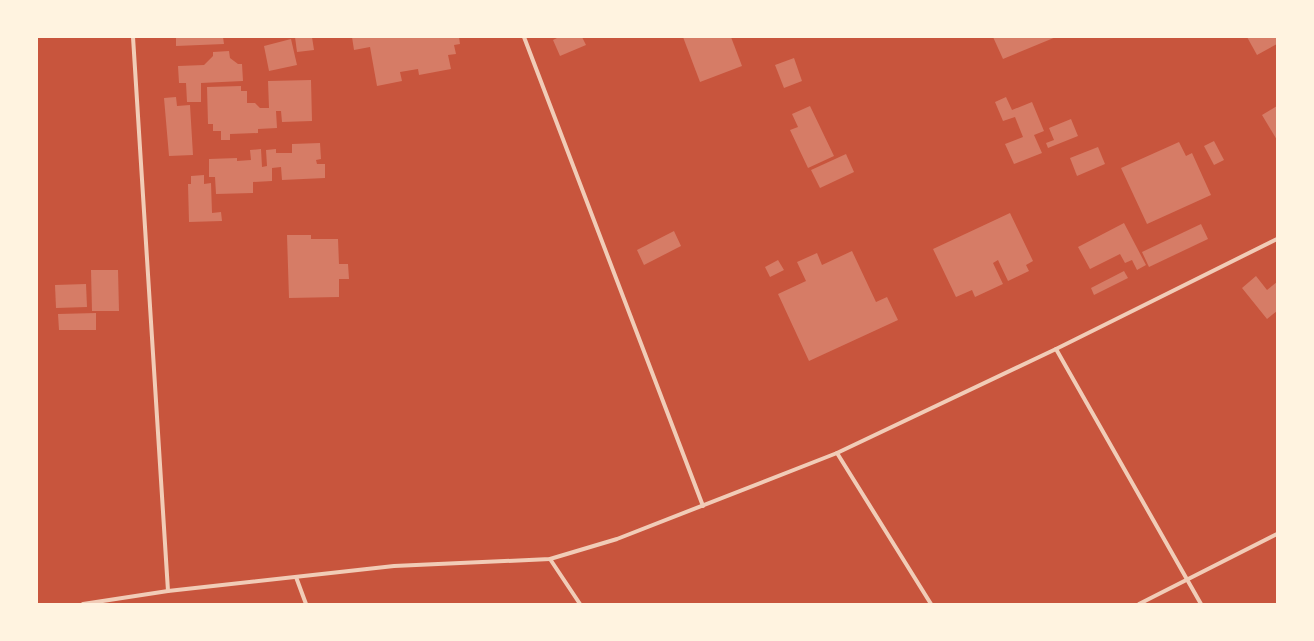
<svg xmlns="http://www.w3.org/2000/svg" width="1314" height="641" font-family="Barlow,sans-serif">
<style>
.building{fill:#d67c66}
.lines{fill:none;stroke-linecap:round;stroke-linejoin:round}
.minor{stroke:#f1ccb7;stroke-width:4}
</style>
<rect width="100%" height="100%" fill="#c8553d"/>
<g class="building">
<path d="M 176,37 L 223,37 L 224,44 L 176,46 Z"/>
<path d="M 295,37 L 312,37 L 314,50 L 297,52 Z"/>
<path d="M 352,37 L 459,37 L 460,44 L 454,45 L 456,54 L 448,55 L 451,69 L 419,75 L 418,69 L 400,72 L 402,81 L 377,86 L 370,47 L 354,50 Z"/>
<path d="M 559,37 L 582,37 L 586,45 L 560,56 L 553,40 Z"/>
<path d="M 683,37 L 731,37 L 742,66 L 700,82 Z"/>
<path d="M 993,37 L 1056,37 L 1003,59 Z"/>
<path d="M 1247,37 L 1277,37 L 1277,44 L 1257,55 Z"/>
<path d="M 291,39 L 297,65 L 269,71 L 264,46 Z"/>
<path d="M 229,51 L 230,58 L 238,64 L 242,64 L 243,81 L 201,83 L 201,102 L 187,102 L 186,83 L 179,83 L 178,66 L 204,65 L 213,56 L 213,52 Z"/>
<path d="M 794,58 L 802,81 L 784,88 L 775,65 Z"/>
<path d="M 311,80 L 312,121 L 282,122 L 281,111 L 276,111 L 277,128 L 258,129 L 258,133 L 230,134 L 230,140 L 221,140 L 221,131 L 213,131 L 213,124 L 208,124 L 207,87 L 241,86 L 241,91 L 247,91 L 247,103 L 255,103 L 260,108 L 269,108 L 268,81 Z"/>
<path d="M 176,97 L 177,106 L 190,105 L 193,155 L 169,156 L 164,98 Z"/>
<path d="M 1006,97 L 1012,110 L 1032,102 L 1044,131 L 1034,135 L 1042,153 L 1014,164 L 1005,144 L 1023,137 L 1015,117 L 1003,121 L 995,102 Z"/>
<path d="M 810,106 L 834,156 L 808,168 L 790,130 L 798,127 L 792,114 Z"/>
<path d="M 1277,106 L 1277,140 L 1262,115 Z"/>
<path d="M 1071,119 L 1078,136 L 1048,148 L 1046,143 L 1054,140 L 1049,128 Z"/>
<path d="M 1214,141 L 1224,160 L 1214,165 L 1204,146 Z"/>
<path d="M 1179,142 L 1186,156 L 1192,153 L 1211,195 L 1147,224 L 1121,168 Z"/>
<path d="M 320,143 L 321,159 L 316,160 L 317,164 L 325,164 L 325,178 L 282,180 L 281,167 L 272,168 L 272,181 L 253,182 L 253,193 L 216,194 L 215,177 L 209,177 L 209,159 L 237,158 L 237,161 L 251,160 L 250,150 L 261,149 L 262,167 L 267,166 L 266,150 L 276,149 L 276,153 L 292,153 L 292,144 Z"/>
<path d="M 1098,147 L 1105,164 L 1077,176 L 1070,158 Z"/>
<path d="M 846,154 L 854,172 L 820,188 L 811,170 Z"/>
<path d="M 204,175 L 204,184 L 211,183 L 212,213 L 221,212 L 222,221 L 189,222 L 188,184 L 191,184 L 191,176 Z"/>
<path d="M 1010,213 L 1033,261 L 1026,265 L 1029,271 L 1008,281 L 998,260 L 993,263 L 1003,284 L 975,297 L 972,290 L 956,297 L 933,249 Z"/>
<path d="M 1124,223 L 1146,265 L 1137,270 L 1132,260 L 1125,263 L 1120,254 L 1090,269 L 1078,247 Z"/>
<path d="M 1201,224 L 1208,239 L 1149,267 L 1142,252 Z"/>
<path d="M 674,231 L 681,246 L 644,265 L 637,250 Z"/>
<path d="M 287,235 L 311,235 L 311,239 L 338,239 L 339,264 L 348,264 L 349,279 L 339,279 L 339,297 L 289,298 Z"/>
<path d="M 852,251 L 876,302 L 887,297 L 898,320 L 809,361 L 778,294 L 806,281 L 797,262 L 817,253 L 822,265 Z"/>
<path d="M 778,260 L 784,270 L 770,277 L 765,267 Z"/>
<path d="M 91,270 L 118,270 L 119,311 L 92,311 Z"/>
<path d="M 1124,271 L 1128,278 L 1094,295 L 1091,288 Z"/>
<path d="M 1256,276 L 1267,290 L 1277,282 L 1277,311 L 1267,319 L 1242,288 Z"/>
<path d="M 86,284 L 87,307 L 56,308 L 55,285 Z"/>
<path d="M 96,313 L 96,330 L 59,330 L 58,314 Z"/>
</g>
<g class="lines">
<g class="minor">
<path d="M 133,37 L 168,591"/>
<path d="M 524,37 L 703,506"/>
<path d="M 1056,349 L 1201,604"/>
<path d="M 837,453 L 931,604"/>
<path d="M 550,559 L 580,604"/>
<path d="M 296,577 L 306,604"/>
<path d="M 83,604 L 168,591 L 394,566 L 550,559 L 617,539 L 837,453 L 1056,349 L 1277,239"/>
<path d="M 1139,604 L 1277,534"/>
</g>
</g>
<rect width="1314" height="641" fill="none" stroke="#fff3e0" stroke-width="76"/>
</svg>
